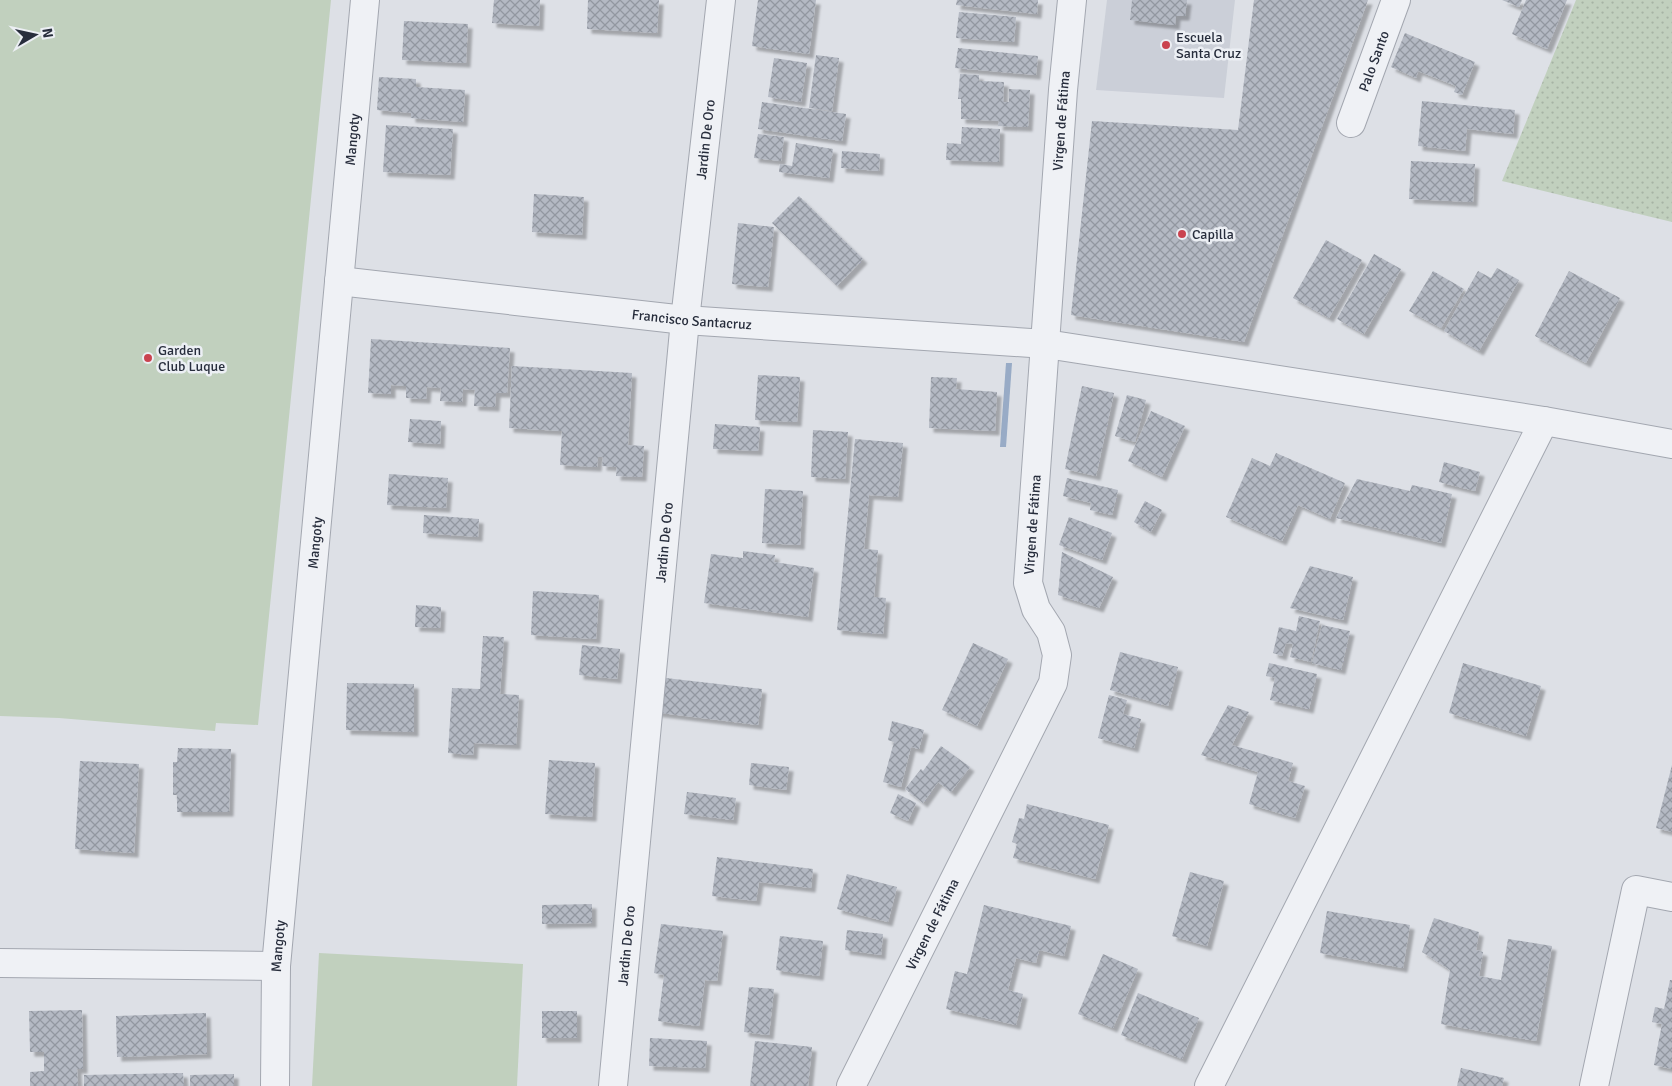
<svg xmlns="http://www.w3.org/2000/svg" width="1672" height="1086" font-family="Signika,sans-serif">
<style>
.built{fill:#cbcfd8}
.grass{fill:url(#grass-dots)}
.garden{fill:#c1d0be}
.water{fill:#98abc6}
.building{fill:url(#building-cross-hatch);filter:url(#shadow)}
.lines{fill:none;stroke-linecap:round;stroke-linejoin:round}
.minor-casing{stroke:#a3a7b0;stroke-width:30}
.tertiary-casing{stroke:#a3a7b0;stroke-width:30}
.minor{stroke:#eff1f5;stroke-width:28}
.tertiary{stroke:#eff1f5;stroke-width:28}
.poi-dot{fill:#ca434f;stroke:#eceff4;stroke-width:2}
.labels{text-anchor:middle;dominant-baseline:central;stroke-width:5;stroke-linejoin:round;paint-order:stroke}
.poi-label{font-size:14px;fill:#272d3c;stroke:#eceff4;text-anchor:start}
.street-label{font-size:14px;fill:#272d3c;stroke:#eceff4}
</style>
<defs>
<pattern id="grass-dots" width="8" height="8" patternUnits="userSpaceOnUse" patternTransform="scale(1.25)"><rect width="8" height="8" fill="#c1d0be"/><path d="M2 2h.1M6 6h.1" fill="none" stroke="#a6b3a4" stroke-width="1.8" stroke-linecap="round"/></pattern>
<pattern id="building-cross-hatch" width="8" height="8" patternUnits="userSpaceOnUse" patternTransform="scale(1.25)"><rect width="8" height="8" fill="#b4b9c3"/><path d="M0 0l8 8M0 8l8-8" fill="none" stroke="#9297a0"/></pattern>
<filter id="shadow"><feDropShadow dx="4.5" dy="4.5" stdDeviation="1" flood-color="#0004"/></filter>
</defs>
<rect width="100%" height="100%" fill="#dde0e6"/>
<path class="built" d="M 1107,0 L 1235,0 L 1224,98 L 1096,90 Z"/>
<path class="grass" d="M 1576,0 L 1672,0 L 1672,222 L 1502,181 Z"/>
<g class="garden">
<path d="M 0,0 L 331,0 L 258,725 L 216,723 L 215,731 L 59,718 L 0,716 Z"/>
<path d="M 319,953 L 523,964 L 517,1086 L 312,1086 Z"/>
</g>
<path class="water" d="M 1006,363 L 1012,363 L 1006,447 L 1000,447 Z"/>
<g class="building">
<path d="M 494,0 L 540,0 L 539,26 L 492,23 Z"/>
<path d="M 588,0 L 659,0 L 657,33 L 587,29 Z"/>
<path d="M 758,0 L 816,0 L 809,54 L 752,46 Z"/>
<path d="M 957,0 L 1038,0 L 1037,14 L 956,5 Z"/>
<path d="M 1132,0 L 1187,0 L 1185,16 L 1176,16 L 1175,25 L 1130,20 Z"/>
<path d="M 1254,0 L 1368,0 L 1244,342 L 1071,315 L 1092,121 L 1238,130 Z"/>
<path d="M 1502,0 L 1522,0 L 1519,7 Z"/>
<path d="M 1526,0 L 1567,0 L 1547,49 L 1512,34 Z"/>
<path d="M 959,12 L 1016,17 L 1014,42 L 956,38 Z"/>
<path d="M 404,21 L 468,24 L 466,63 L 402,60 Z"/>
<path d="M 1405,33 L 1475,62 L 1462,95 L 1454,92 L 1456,86 L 1418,71 L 1416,78 L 1391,67 Z"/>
<path d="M 958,48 L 1038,56 L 1036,75 L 955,68 Z"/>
<path d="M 816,55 L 839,58 L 832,111 L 809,108 Z"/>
<path d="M 774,58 L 807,63 L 801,102 L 768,97 Z"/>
<path d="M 960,74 L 979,75 L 979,81 L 1004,82 L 1003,102 L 1009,102 L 1009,89 L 1030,90 L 1028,127 L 998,126 L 999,121 L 961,119 L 961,99 L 958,99 Z"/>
<path d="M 379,77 L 416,79 L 416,87 L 465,90 L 463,122 L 411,118 L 411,113 L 377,110 Z"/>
<path d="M 1422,101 L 1515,110 L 1513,134 L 1467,129 L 1465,151 L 1418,146 Z"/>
<path d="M 762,102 L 846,114 L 842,141 L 758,129 Z"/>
<path d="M 386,125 L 453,129 L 450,175 L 383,172 Z"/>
<path d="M 962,127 L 1000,129 L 999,162 L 946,160 L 947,143 L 961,144 Z"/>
<path d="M 758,134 L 784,137 L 781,161 L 754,158 Z"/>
<path d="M 796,143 L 833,149 L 829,178 L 779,172 L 780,164 L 792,166 Z"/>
<path d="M 842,151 L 880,154 L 879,171 L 841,168 Z"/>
<path d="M 1411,161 L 1475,164 L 1473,202 L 1409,199 Z"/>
<path d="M 534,194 L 584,197 L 582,235 L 532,232 Z"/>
<path d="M 799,196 L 863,259 L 837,286 L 772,223 Z"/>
<path d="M 738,223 L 774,227 L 768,287 L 732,284 Z"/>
<path d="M 1326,240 L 1362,260 L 1329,318 L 1293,298 Z"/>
<path d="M 1374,254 L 1401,269 L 1364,334 L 1337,319 Z"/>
<path d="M 1497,268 L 1519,280 L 1479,351 L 1444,331 L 1478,271 L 1491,278 Z"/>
<path d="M 1433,271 L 1464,289 L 1441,328 L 1409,311 Z"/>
<path d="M 1569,271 L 1620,298 L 1586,363 L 1535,336 Z"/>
<path d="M 371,339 L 510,348 L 507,393 L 496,393 L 495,407 L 474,406 L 475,390 L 463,389 L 462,402 L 440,401 L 441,388 L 427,387 L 426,399 L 406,398 L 406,386 L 391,385 L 391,394 L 368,393 Z"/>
<path d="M 512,366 L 632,373 L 628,445 L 644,446 L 642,477 L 616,476 L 617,467 L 602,466 L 603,457 L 598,457 L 597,467 L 560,465 L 562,431 L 509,428 Z"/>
<path d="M 758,375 L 800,377 L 797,422 L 755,420 Z"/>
<path d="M 931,377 L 957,378 L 956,389 L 997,392 L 995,431 L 929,428 Z"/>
<path d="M 1082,386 L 1114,393 L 1096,476 L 1065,469 Z"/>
<path d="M 1127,395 L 1146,400 L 1135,442 L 1115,436 Z"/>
<path d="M 1151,411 L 1185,426 L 1162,477 L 1128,461 Z"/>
<path d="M 410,419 L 441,421 L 440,444 L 408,442 Z"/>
<path d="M 715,424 L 760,427 L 758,451 L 713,449 Z"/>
<path d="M 813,430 L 848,432 L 845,479 L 811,477 Z"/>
<path d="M 855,439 L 903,443 L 898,497 L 869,495 L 864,549 L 878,550 L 874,597 L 886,598 L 883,634 L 837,630 Z"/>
<path d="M 1276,453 L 1345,483 L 1330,519 L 1298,505 L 1282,541 L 1226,517 L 1252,458 L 1270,466 Z"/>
<path d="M 1444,462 L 1480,472 L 1475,491 L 1439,482 Z"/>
<path d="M 389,474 L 448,478 L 446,508 L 387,505 Z"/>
<path d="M 1067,478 L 1118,490 L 1112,515 L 1090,510 L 1091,503 L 1063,496 Z"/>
<path d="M 1357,479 L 1410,491 L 1412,485 L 1452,494 L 1441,543 L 1336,518 Z"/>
<path d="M 765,489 L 803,491 L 800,545 L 762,543 Z"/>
<path d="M 1145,501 L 1162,510 L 1151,532 L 1134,522 Z"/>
<path d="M 424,515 L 479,519 L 478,537 L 423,533 Z"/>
<path d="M 1069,517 L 1112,533 L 1102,560 L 1059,545 Z"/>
<path d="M 743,551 L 775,555 L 774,562 L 814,568 L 808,617 L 704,603 L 711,554 L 743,558 Z"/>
<path d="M 1062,552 L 1113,577 L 1099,608 L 1058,595 Z"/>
<path d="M 1310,566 L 1353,577 L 1343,620 L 1290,608 Z"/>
<path d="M 533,591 L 599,595 L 596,639 L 531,635 Z"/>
<path d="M 416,605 L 441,607 L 440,628 L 415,627 Z"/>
<path d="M 1299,616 L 1320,621 L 1311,662 L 1290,657 L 1293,644 L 1286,643 L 1282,656 L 1273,653 L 1279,627 L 1296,631 Z"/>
<path d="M 1322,625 L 1350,631 L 1341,670 L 1312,663 Z"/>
<path d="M 483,636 L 504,637 L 500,694 L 519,695 L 516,745 L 474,743 L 473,755 L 448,753 L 452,688 L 480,689 Z"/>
<path d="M 973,643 L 1008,659 L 977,726 L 942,710 Z"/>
<path d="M 582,645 L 620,649 L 617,679 L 579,675 Z"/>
<path d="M 1120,652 L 1178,667 L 1168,706 L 1110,690 Z"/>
<path d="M 1269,663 L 1317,674 L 1309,709 L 1270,700 L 1275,678 L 1266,676 Z"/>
<path d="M 1463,663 L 1541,686 L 1526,736 L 1449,713 Z"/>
<path d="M 657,677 L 762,689 L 758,725 L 653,712 Z"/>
<path d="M 347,683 L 414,684 L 414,732 L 346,730 Z"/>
<path d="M 1109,695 L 1127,700 L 1123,714 L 1141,719 L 1134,748 L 1098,738 Z"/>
<path d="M 1228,705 L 1249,712 L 1232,745 L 1293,763 L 1288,781 L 1305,786 L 1295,818 L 1249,804 L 1258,772 L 1201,755 Z"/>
<path d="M 892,721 L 924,730 L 919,749 L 911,747 L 901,787 L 883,782 L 894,742 L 888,740 Z"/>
<path d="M 941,746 L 970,767 L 951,792 L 938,782 L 923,803 L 905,789 L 921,769 L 923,771 Z"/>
<path d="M 178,748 L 231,749 L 229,812 L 177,812 L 177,795 L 173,795 L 173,762 L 177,762 Z"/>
<path d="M 549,760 L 595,763 L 592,817 L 545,814 Z"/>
<path d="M 80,761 L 139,764 L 134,853 L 75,849 Z"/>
<path d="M 751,763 L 789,767 L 786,790 L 749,785 Z"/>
<path d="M 1672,765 L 1672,832 L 1656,828 Z"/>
<path d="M 687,792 L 736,798 L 733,820 L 684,814 Z"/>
<path d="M 898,794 L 916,803 L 908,821 L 890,813 Z"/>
<path d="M 1027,804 L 1109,825 L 1095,879 L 1013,858 L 1017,844 L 1012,842 L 1019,818 L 1024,819 Z"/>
<path d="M 717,857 L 813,869 L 811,888 L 759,882 L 756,901 L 712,896 Z"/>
<path d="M 1190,872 L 1224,881 L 1207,946 L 1172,936 Z"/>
<path d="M 847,874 L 897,887 L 888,922 L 837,909 Z"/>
<path d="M 592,904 L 592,923 L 542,924 L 542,905 Z"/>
<path d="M 984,905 L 1071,926 L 1064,956 L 1039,950 L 1036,963 L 1016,958 L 1008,990 L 1023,994 L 1016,1025 L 946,1009 L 955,971 L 967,974 Z"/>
<path d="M 1327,911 L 1410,925 L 1403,968 L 1320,953 Z"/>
<path d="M 1434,918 L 1479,932 L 1476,950 L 1483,952 L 1479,976 L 1501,980 L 1508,939 L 1552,946 L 1536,1041 L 1441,1024 L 1450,970 L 1422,952 Z"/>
<path d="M 661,924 L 723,931 L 717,981 L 705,980 L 699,1026 L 658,1021 L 664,975 L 654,973 Z"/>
<path d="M 847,930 L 883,934 L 881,955 L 845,950 Z"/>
<path d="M 780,936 L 823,941 L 819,976 L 776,970 Z"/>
<path d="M 1103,954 L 1138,969 L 1113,1028 L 1078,1014 Z"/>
<path d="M 1670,980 L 1672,980 L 1672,1069 L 1654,1065 L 1662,1024 L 1652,1022 L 1655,1007 L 1664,1009 Z"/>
<path d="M 749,987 L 774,989 L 769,1035 L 744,1032 Z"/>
<path d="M 1138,993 L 1199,1018 L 1182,1059 L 1121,1035 Z"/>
<path d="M 82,1010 L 83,1069 L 77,1069 L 78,1086 L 30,1086 L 30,1072 L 44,1071 L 44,1052 L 30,1052 L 29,1011 Z"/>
<rect x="542" y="1011" width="35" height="27"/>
<path d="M 206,1013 L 207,1054 L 117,1057 L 116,1016 Z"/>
<path d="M 650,1038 L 707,1041 L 705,1068 L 649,1066 Z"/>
<path d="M 755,1041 L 812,1047 L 808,1086 L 750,1086 Z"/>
<path d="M 1461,1068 L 1504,1078 L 1502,1086 L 1457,1086 Z"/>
<path d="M 183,1073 L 184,1086 L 84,1086 L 84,1075 Z"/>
<path d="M 234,1074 L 234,1086 L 190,1086 L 190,1075 Z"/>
</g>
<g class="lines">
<g class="minor-casing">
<g id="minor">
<path id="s1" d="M 1351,123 L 1396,0"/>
<path id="s2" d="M 339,281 L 685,320 L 1046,344 L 1544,421 L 1672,444"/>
<path d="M 0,963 L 276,966"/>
<path id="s3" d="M 275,1086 L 276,966 L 365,0"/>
<path id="s4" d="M 851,1086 L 1053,683 L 1057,655 L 1051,632 L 1036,609 L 1028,583 L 1063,90 L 1072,0"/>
<path d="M 1209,1086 L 1544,421"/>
<path d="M 1594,1086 L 1636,890 L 1672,897"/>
</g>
</g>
<g class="tertiary-casing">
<g id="tertiary">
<path id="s5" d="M 613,1086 L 685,320 L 721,0"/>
</g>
</g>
<use href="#minor" class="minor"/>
<use href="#tertiary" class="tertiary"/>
</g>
<g class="poi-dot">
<circle cx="1166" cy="45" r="5"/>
<circle cx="1182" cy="234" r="5"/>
<circle cx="148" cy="358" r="5"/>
</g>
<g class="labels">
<g class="poi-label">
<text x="1176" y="37">Escuela<tspan x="1176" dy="16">Santa Cruz</tspan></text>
<text x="1192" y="234">Capilla</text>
<text x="158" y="350">Garden<tspan x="158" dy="16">Club Luque</tspan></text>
</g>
<g class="street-label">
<text stroke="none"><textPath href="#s1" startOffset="66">Palo Santo</textPath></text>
<text stroke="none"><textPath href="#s4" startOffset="1021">Virgen de Fátima</textPath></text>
<text stroke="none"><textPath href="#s3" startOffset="950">Mangoty</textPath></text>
<text stroke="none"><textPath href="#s5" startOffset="951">Jardin De Oro</textPath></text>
<text stroke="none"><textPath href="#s2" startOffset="355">Francisco Santacruz</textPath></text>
<text stroke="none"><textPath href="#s4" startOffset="616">Virgen de Fátima</textPath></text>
<text stroke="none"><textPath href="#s3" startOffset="545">Mangoty</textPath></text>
<text stroke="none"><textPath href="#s5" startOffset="546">Jardin De Oro</textPath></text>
<text stroke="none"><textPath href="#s4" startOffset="181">Virgen de Fátima</textPath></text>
<text stroke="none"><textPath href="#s3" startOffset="140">Mangoty</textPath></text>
<text stroke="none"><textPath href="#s5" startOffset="141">Jardin De Oro</textPath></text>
</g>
</g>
<g transform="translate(35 35) rotate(81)" stroke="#eceff4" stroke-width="4" paint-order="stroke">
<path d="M0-4L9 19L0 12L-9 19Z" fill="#272d3c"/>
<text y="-8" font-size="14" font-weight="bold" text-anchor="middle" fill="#272d3c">N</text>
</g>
</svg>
